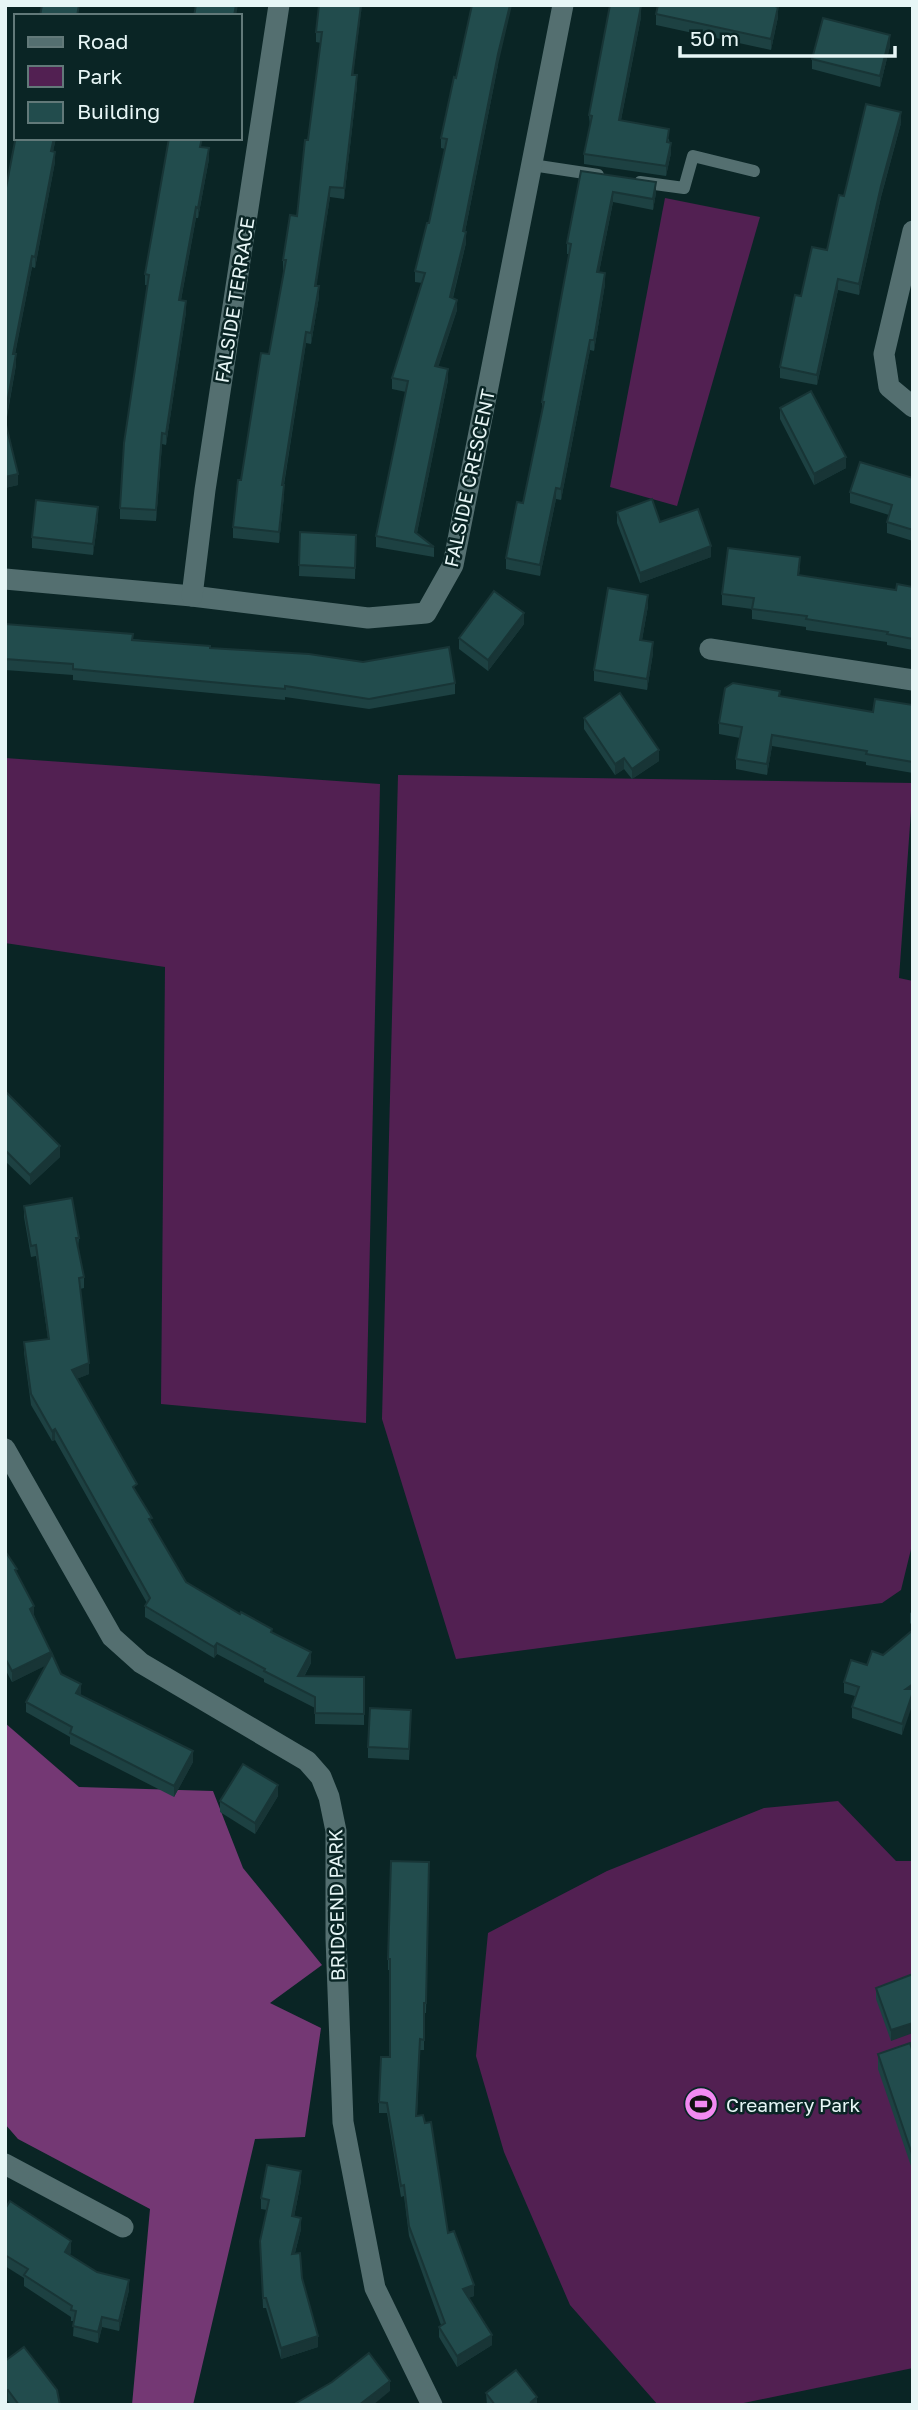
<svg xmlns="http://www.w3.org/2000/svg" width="918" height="2410" font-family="'Golos Text',sans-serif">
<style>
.green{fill:#522052}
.forest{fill:#743874}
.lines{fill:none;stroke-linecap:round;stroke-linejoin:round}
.service{stroke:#546f70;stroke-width:12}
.minor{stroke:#546f70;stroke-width:21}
.wall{fill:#1d4142}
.shaded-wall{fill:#183536}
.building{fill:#224c4d;stroke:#183536;stroke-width:2}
.labels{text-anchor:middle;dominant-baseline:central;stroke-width:5;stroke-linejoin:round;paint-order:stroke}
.street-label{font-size:19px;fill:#e7f6f6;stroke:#0a2525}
.poi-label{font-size:19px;fill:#e7f6f6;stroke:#0a2525;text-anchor:start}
</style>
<rect width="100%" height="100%" fill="#0a2525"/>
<g class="green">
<path d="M 665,198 L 760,217 L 677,506 L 610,487 Z"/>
<path d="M 5,758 L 380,784 L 366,1423 L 161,1404 L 165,967 L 5,943 Z"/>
<path d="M 398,775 L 913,783 L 899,978 L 913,981 L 913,1541 L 901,1590 L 882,1603 L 456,1659 L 382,1419 Z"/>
<path d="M 838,1801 L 896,1861 L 913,1861 L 913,2368 L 734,2405 L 658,2405 L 570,2305 L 504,2152 L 476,2056 L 488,1933 L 607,1871 L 764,1808 Z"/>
</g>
<path class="forest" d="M 5,1723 L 79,1787 L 213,1791 L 243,1868 L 322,1965 L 270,2003 L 321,2028 L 305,2137 L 255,2139 L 193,2405 L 132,2405 L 150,2209 L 18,2139 L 5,2124 Z"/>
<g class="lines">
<g class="service">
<path d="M 532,165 L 598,175"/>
<path d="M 640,182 L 684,188 L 693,156 L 754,171"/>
</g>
<g class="minor">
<path d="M 913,231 L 884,354 L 889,387 L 913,407"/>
<path d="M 5,579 L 192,596 L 368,618 L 426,613 L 453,565 L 563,5"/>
<path d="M 192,596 L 205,490 L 279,5"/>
<path d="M 710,649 L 913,680"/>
<path d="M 5,1449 L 112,1637 L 141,1663 L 307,1761 L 321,1777 L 329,1797 L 336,1831 L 336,1938 L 343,2122 L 375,2288 L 432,2405"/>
<path d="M 5,2164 L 123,2227"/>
</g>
</g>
<g class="wall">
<path d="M 319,5 L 354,75 L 357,86 L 344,199 L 330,197 L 316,286 L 319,297 L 311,344 L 306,343 L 284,485 L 284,496 L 279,543 L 233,538 L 233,527 L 241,480 L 269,354 L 284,271 L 283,271 L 283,260 L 297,216 L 321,43 L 316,42 L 316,32 Z"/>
<path d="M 656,14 L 778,17 L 771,50 L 656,25 Z"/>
<path d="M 641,17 L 621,120 L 669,139 L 671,153 L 666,176 L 584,164 L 584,154 L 590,126 L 589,115 Z"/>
<path d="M 890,46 L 880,87 L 812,69 L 812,59 Z"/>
<path d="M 498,65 L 465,232 L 466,243 L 453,298 L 457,310 L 438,367 L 448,380 L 417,533 L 434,547 L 434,557 L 376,547 L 376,536 L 406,392 L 392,389 L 392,378 L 422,283 L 415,282 L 415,271 L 429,223 L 445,149 L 441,148 L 441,138 Z"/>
<path d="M 901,123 L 881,197 L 859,295 L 838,290 L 817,385 L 780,378 L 780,367 L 801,296 L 827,250 L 844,196 Z"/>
<path d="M 16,138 L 56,138 L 53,151 L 55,162 L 35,268 L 32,267 L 15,354 L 16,365 L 6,423 L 18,485 L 5,488 L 5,193 Z"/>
<path d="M 202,147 L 209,159 L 198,218 L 196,218 L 181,300 L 186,312 L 166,445 L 162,444 L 156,521 L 120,519 L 120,508 L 147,285 L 145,285 L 145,274 Z"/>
<path d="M 581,171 L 656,193 L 653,210 L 613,202 L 599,272 L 605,284 L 594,351 L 590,350 L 561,500 L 556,499 L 540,576 L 506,569 L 506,558 L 523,503 L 542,411 L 542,402 L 570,254 L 567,254 L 567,243 Z"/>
<path d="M 780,408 L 846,468 L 814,485 L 780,419 Z"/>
<path d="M 913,478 L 913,541 L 887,533 L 887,522 L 889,515 L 850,503 L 850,492 Z"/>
<path d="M 617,512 L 711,557 L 640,583 L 617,523 Z"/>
<path d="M 98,518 L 93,555 L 32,548 L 32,537 Z"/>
<path d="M 300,532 L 356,535 L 355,579 L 299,576 Z"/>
<path d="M 800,568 L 799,575 L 896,590 L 913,587 L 913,650 L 887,645 L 887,642 L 806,630 L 806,627 L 752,619 L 752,609 L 722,605 L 722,594 Z"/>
<path d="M 648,606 L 642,640 L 653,653 L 647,690 L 594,681 L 594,670 Z"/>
<path d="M 5,624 L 210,648 L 455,683 L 455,694 L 369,709 L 285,697 L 285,700 L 73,680 L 73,675 L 5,670 Z"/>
<path d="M 524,624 L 488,671 L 459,649 L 459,638 Z"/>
<path d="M 780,696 L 873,712 L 913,705 L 913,773 L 866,765 L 866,762 L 772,746 L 767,775 L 736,769 L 736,759 L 740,738 L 719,734 L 719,723 Z"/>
<path d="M 584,718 L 659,761 L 632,779 L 624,769 L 615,775 L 584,729 Z"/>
<path d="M 5,1091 L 60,1157 L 30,1185 L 5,1161 Z"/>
<path d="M 24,1206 L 79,1238 L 78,1248 L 84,1277 L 84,1288 L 80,1289 L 89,1374 L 76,1379 L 137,1493 L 152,1523 L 186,1582 L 272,1633 L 311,1663 L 304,1677 L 364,1677 L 364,1725 L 315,1724 L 315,1708 L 264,1682 L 264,1679 L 217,1654 L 214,1658 L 145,1617 L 145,1606 L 147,1603 L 55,1440 L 52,1441 L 31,1405 L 24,1353 L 24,1342 L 48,1339 L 36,1256 L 31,1257 L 24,1217 Z"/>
<path d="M 5,1551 L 17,1574 L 51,1656 L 61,1674 L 80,1696 L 193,1762 L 174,1797 L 70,1744 L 70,1737 L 26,1712 L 26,1702 L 46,1665 L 12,1682 L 5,1669 Z"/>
<path d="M 913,1611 L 913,1626 L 910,1623 L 910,1613 Z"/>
<path d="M 913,1630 L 902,1735 L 852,1718 L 852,1707 L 855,1696 L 844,1693 L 844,1682 L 883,1655 Z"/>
<path d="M 411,1721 L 409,1760 L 368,1758 L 368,1747 Z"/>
<path d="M 278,1796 L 255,1834 L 220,1812 L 220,1801 Z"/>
<path d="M 429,1862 L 426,2013 L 424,2013 L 424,2050 L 420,2050 L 417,2116 L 448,2233 L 474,2296 L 468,2298 L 492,2345 L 457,2367 L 439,2337 L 439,2327 L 441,2325 L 409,2236 L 404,2196 L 401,2197 L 387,2113 L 379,2113 L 379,2102 L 390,2057 L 390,1970 L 388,1970 L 388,1959 Z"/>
<path d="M 913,1974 L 891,2041 L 876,1999 L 876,1988 Z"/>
<path d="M 913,2052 L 913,2172 L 878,2069 L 878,2054 Z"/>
<path d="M 301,2181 L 294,2217 L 301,2229 L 295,2253 L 318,2347 L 281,2359 L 266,2308 L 263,2308 L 260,2241 L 267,2210 L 261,2209 L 261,2198 Z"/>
<path d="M 5,2209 L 71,2252 L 70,2255 L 97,2272 L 129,2290 L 119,2331 L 102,2327 L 98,2343 L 73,2336 L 74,2321 L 71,2321 L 71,2317 L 24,2286 L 24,2278 L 5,2266 Z"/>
<path d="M 5,2361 L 60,2405 L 11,2405 L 8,2401 Z"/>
<path d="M 486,2393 L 537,2405 L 487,2405 Z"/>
</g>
<g class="shaded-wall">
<path d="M 236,5 L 238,5 L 236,16 L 234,16 Z"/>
<path d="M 361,5 L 362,5 L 352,86 L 352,75 Z"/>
<path d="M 510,5 L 512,5 L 498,65 L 463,242 L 463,231 L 498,54 Z"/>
<path d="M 641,6 L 641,17 L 619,130 L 619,120 Z"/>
<path d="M 778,7 L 778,17 L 771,50 L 771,39 Z"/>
<path d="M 890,35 L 890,46 L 880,87 L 880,76 Z"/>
<path d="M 357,75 L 357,86 L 344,199 L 344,188 Z"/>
<path d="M 901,112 L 901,123 L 881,197 L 859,295 L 859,284 L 881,186 Z"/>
<path d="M 54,138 L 56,138 L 51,162 L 51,151 Z"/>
<path d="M 671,143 L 671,153 L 666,176 L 666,166 Z"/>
<path d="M 209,148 L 209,159 L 198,218 L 198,208 Z"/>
<path d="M 55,152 L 55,162 L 35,268 L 35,257 Z"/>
<path d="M 656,182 L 656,193 L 653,210 L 653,199 Z"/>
<path d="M 330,187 L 330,197 L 315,297 L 315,286 Z"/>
<path d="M 613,192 L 613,202 L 597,283 L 597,272 Z"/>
<path d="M 196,207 L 196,218 L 179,311 L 179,300 Z"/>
<path d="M 466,232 L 466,243 L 450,308 L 450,297 Z"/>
<path d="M 32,256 L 32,267 L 13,365 L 13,354 Z"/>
<path d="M 605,273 L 605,284 L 594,351 L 594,340 Z"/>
<path d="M 838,279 L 838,290 L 817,385 L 817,375 Z"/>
<path d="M 319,286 L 319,297 L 311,344 L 311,333 Z"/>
<path d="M 457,300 L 457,310 L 435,377 L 435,366 Z"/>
<path d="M 186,301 L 186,312 L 166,445 L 166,434 Z"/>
<path d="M 306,332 L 306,343 L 282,495 L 282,485 Z"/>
<path d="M 590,340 L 590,350 L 561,500 L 561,489 Z"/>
<path d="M 16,354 L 16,365 L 5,426 L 5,415 Z"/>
<path d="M 448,369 L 448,380 L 415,543 L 415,532 Z"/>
<path d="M 162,433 L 162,444 L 156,521 L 156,510 Z"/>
<path d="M 846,457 L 846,468 L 814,485 L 814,474 Z"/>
<path d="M 18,474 L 18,485 L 5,488 L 5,477 Z"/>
<path d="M 284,485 L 284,496 L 279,543 L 279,532 Z"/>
<path d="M 556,488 L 556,499 L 540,576 L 540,565 Z"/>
<path d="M 98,507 L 98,518 L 93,555 L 93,544 Z"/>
<path d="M 711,546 L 711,557 L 640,583 L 640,573 Z"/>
<path d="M 648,595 L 648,606 L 640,651 L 640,640 Z"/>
<path d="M 524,613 L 524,624 L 488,671 L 488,660 Z"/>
<path d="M 653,642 L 653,653 L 647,690 L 647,679 Z"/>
<path d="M 772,735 L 772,746 L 767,775 L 767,764 Z"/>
<path d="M 659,750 L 659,761 L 632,779 L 632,769 Z"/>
<path d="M 624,758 L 624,769 L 615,775 L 615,764 Z"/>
<path d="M 60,1146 L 60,1157 L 30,1185 L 30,1175 Z"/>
<path d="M 89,1363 L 89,1374 L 72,1381 L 72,1370 Z"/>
<path d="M 55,1429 L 55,1440 L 52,1441 L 52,1431 Z"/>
<path d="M 34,1606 L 34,1617 L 30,1609 Z"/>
<path d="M 217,1643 L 217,1654 L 214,1658 L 214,1647 Z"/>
<path d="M 51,1652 L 51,1663 L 12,1682 L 12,1671 Z"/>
<path d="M 311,1652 L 311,1663 L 298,1687 L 298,1676 Z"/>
<path d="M 81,1684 L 81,1695 L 76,1693 Z"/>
<path d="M 913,1684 L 913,1703 L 902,1735 L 906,1689 Z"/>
<path d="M 193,1751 L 193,1762 L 174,1797 L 174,1786 Z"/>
<path d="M 278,1785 L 278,1796 L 255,1834 L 255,1823 Z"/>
<path d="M 913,2023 L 913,2033 L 891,2041 L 891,2030 Z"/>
<path d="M 301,2171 L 301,2181 L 292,2227 L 292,2216 Z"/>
<path d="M 301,2218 L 301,2229 L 292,2264 L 292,2254 Z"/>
<path d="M 71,2241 L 71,2252 L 65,2262 L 65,2252 Z"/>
<path d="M 129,2280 L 129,2290 L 119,2331 L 119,2321 Z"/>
<path d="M 474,2285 L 474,2296 L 463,2300 L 463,2289 Z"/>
<path d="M 102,2317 L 102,2327 L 98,2343 L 98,2332 Z"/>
<path d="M 492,2335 L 492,2345 L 457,2367 L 457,2356 Z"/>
<path d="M 318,2336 L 318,2347 L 281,2359 L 281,2348 Z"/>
<path d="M 390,2381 L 390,2391 L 373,2405 L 359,2405 Z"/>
<path d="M 8,2390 L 8,2401 L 5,2403 L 5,2392 Z"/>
<path d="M 537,2397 L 537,2405 L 531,2405 L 531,2402 Z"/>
</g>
<g class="building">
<path d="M 42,5 L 79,5 L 77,16 L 40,16 Z"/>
<path d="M 196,5 L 236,5 L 234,16 L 194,16 Z"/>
<path d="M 319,5 L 361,5 L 352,75 L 357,75 L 344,188 L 330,187 L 315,286 L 319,286 L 311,333 L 306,332 L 282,485 L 284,485 L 279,532 L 233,527 L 238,480 L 241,480 L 261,353 L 269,354 L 286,260 L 283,260 L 290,215 L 297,216 L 305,140 L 308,140 L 322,32 L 316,32 Z"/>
<path d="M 472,5 L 510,5 L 498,54 L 463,231 L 466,232 L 450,297 L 457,300 L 435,366 L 448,369 L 415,532 L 434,547 L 376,536 L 408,381 L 392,378 L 425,273 L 415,271 L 427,223 L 429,223 L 447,139 L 441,138 L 454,77 L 456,78 Z"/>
<path d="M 610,5 L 641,6 L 619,120 L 669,129 L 667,142 L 671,143 L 666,166 L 584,154 L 592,116 L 589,115 Z"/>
<path d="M 658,5 L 772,5 L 778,7 L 771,39 L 656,14 Z"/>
<path d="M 823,18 L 890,35 L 880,76 L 812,59 Z"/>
<path d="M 866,104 L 901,112 L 881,186 L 859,284 L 838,279 L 817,375 L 780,367 L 795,295 L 801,296 L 812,247 L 827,250 L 839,195 L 844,196 Z"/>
<path d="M 16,136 L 16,138 L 54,138 L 51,151 L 55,152 L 35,257 L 32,256 L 13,354 L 16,354 L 5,415 L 5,193 Z"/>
<path d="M 169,138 L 202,138 L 200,147 L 209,148 L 198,208 L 196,207 L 179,300 L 186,301 L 166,434 L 162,433 L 156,510 L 120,508 L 124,443 L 149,275 L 145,274 Z"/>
<path d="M 581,171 L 656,182 L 653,199 L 613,192 L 597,272 L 605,273 L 594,340 L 590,340 L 561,489 L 556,488 L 540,565 L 506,558 L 517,502 L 523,503 L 544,402 L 542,402 L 571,244 L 567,243 Z"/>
<path d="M 811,391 L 846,457 L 814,474 L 780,408 Z"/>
<path d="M 5,421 L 18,474 L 5,477 Z"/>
<path d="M 860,462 L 913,478 L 913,530 L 887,522 L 892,505 L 850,492 Z"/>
<path d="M 652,499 L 660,522 L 698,509 L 711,546 L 640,573 L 617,512 Z"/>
<path d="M 36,500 L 98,507 L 93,544 L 32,537 Z"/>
<path d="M 300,532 L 356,535 L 355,568 L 299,565 Z"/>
<path d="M 728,548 L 800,557 L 798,575 L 896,590 L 897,584 L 913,587 L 913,639 L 887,634 L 888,632 L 806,619 L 807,616 L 752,609 L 754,598 L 722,594 Z"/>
<path d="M 608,588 L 648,595 L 640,640 L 653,642 L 647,679 L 594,670 Z"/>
<path d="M 494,591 L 524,613 L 488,660 L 459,638 Z"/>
<path d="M 5,624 L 133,634 L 132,640 L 210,646 L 210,648 L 309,654 L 363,662 L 449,647 L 455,683 L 369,699 L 285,686 L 285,689 L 73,669 L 73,664 L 5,659 Z"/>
<path d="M 733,683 L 780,691 L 779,696 L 873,712 L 875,699 L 913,705 L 913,762 L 866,754 L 867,751 L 772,735 L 767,764 L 736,759 L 742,727 L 719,723 L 725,688 Z"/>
<path d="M 620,693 L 659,750 L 632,769 L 624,758 L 615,764 L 584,718 Z"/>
<path d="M 5,1091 L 60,1146 L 30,1175 L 5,1150 Z"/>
<path d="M 72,1198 L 79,1238 L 76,1238 L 84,1277 L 79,1278 L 89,1363 L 72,1370 L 137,1484 L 133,1487 L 152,1518 L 149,1519 L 186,1582 L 240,1614 L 241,1612 L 272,1629 L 271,1632 L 311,1652 L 298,1676 L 364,1677 L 364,1714 L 315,1713 L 315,1697 L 264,1671 L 265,1669 L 217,1643 L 214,1647 L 145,1606 L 150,1598 L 55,1429 L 52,1431 L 31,1394 L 24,1342 L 49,1339 L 36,1245 L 31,1246 L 24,1206 Z"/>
<path d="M 5,1551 L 17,1569 L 15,1570 L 34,1606 L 30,1609 L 51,1652 L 12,1671 L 5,1658 Z"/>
<path d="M 913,1630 L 913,1684 L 906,1689 L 913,1689 L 913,1692 L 902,1724 L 852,1707 L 859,1687 L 844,1682 L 851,1660 L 867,1665 L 872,1651 L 883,1655 Z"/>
<path d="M 52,1654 L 61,1674 L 81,1684 L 76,1693 L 193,1751 L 174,1786 L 70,1733 L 72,1727 L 26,1702 Z"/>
<path d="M 370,1708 L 411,1710 L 409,1749 L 368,1747 Z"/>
<path d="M 243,1764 L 278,1785 L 255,1823 L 220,1801 Z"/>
<path d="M 391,1861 L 429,1862 L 426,2003 L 424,2003 L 424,2040 L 420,2039 L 416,2116 L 423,2115 L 425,2123 L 431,2122 L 448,2233 L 454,2231 L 474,2285 L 463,2289 L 492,2335 L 457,2356 L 439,2327 L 445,2323 L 409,2226 L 404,2185 L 401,2186 L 387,2103 L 379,2102 L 381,2057 L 390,2057 L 390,1959 L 388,1959 Z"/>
<path d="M 913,1974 L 913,2023 L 891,2030 L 876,1988 Z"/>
<path d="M 910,2043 L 913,2052 L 913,2157 L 878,2054 Z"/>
<path d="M 267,2165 L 301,2171 L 292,2216 L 301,2218 L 292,2254 L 300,2253 L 302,2278 L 318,2336 L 281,2348 L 266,2298 L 263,2298 L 260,2241 L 269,2200 L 261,2198 Z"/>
<path d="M 10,2201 L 71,2241 L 65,2252 L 97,2272 L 129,2280 L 119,2321 L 102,2317 L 98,2332 L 73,2326 L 76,2311 L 71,2310 L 72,2306 L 24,2275 L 28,2269 L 5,2255 L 5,2209 Z"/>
<path d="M 24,2347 L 57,2390 L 60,2405 L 19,2405 L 8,2390 L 5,2392 L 5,2361 Z"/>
<path d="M 369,2353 L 390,2381 L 359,2405 L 293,2405 L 332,2382 Z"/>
<path d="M 516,2370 L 537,2397 L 531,2402 L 534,2405 L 495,2405 L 486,2393 Z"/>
</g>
<defs>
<g id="stadium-disc" transform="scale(1.75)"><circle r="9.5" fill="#f28af2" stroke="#0a2525"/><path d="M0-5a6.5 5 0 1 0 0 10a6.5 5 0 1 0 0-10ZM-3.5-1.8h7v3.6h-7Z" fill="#111"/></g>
</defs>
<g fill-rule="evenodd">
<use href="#stadium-disc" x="701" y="2104"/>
</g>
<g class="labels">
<g class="street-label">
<text transform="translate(234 300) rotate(-81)">FALSIDE TERRACE</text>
<text transform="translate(469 478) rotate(-78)">FALSIDE CRESCENT</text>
<text transform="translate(336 1905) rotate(-91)">BRIDGEND PARK</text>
</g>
<g class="poi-label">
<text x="726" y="2104">Creamery Park</text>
</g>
</g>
<rect width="918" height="2410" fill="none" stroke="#e7f6f6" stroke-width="14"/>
<rect x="14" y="14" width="228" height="126" fill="#0a2525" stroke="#627979" stroke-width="2"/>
<rect x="28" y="37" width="35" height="10" fill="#546f70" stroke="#627979" stroke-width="2"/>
<text x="77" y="49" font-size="21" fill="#e7f6f6">Road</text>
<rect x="28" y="66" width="35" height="21" fill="#522052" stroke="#627979" stroke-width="2"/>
<text x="77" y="84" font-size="21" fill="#e7f6f6">Park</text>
<rect x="28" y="102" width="35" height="21" fill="#224c4d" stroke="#627979" stroke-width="2"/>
<text x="77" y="119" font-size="21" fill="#e7f6f6">Building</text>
<path d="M680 46v10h215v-10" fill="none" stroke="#e7f6f6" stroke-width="3.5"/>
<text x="690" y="46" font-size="21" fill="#e7f6f6" stroke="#0a2525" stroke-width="5" paint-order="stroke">50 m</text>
</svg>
